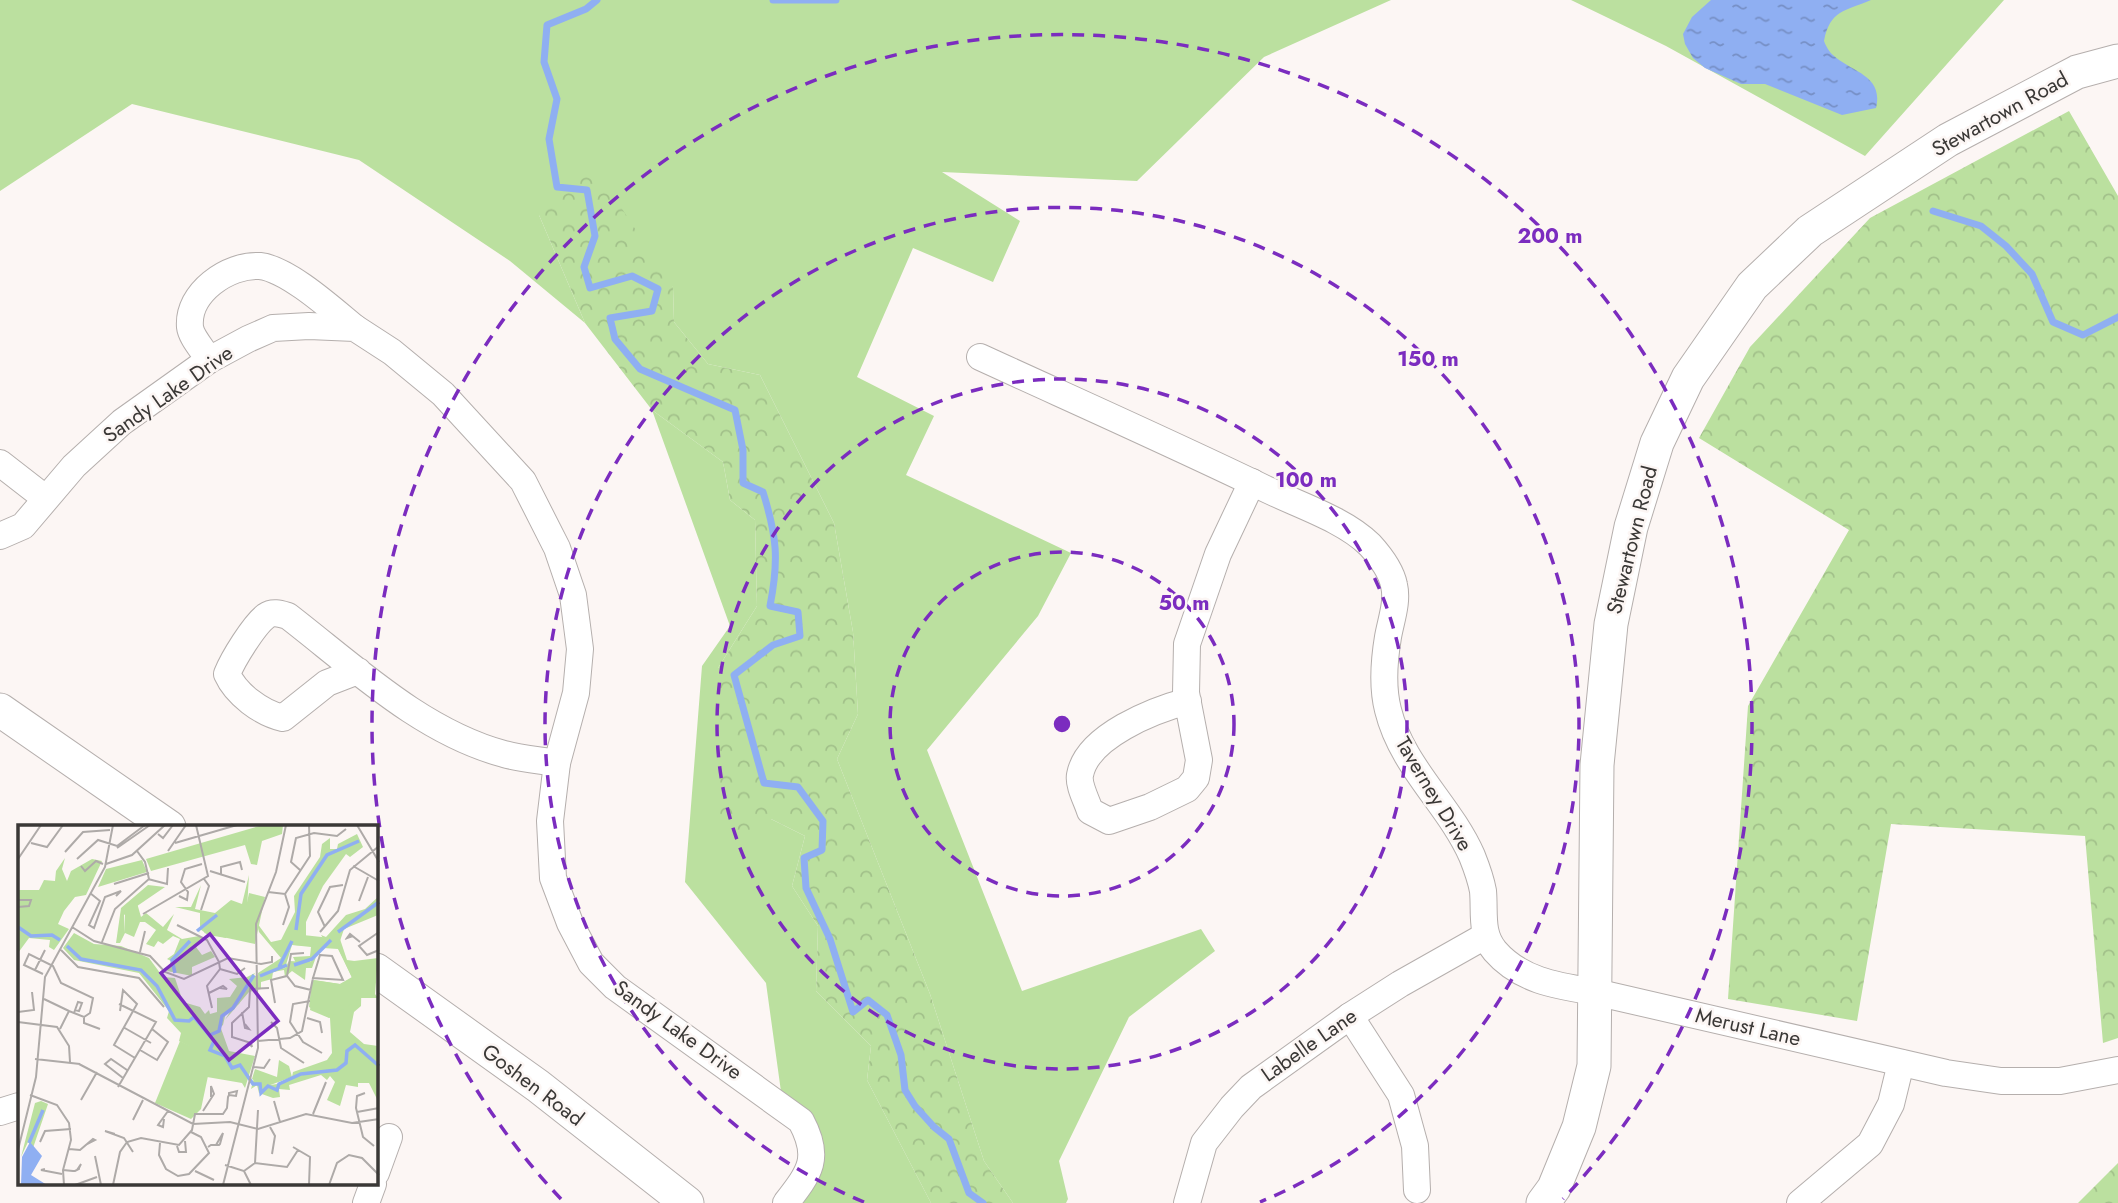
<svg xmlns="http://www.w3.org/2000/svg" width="2118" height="1203" font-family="Jost,sans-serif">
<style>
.grass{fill:#bbe09f}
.forest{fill:url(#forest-crowns)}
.water{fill:url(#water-ripples)}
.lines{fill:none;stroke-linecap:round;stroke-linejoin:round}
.stream{stroke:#8faff2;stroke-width:7}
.minor-casing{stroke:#b5afad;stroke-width:28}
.tertiary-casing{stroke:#b5afad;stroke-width:35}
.minor{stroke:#fff;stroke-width:26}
.tertiary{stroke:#fff;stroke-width:33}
.ring{fill:none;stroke:#7b2cbf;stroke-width:3.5;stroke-dasharray:12 9}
.labels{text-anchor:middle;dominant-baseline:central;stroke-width:5;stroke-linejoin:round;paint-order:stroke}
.street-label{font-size:21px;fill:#3a3836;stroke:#fcf6f4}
.inset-river{fill:none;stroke:#8faff2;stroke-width:3.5}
.inset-road{fill:none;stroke:#aeaaa8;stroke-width:2}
.view{fill:#7b2cbf;fill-opacity:0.15;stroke:#7b2cbf;stroke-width:3.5}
.inset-edge{fill:none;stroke:#3a3836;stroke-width:3.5}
.centre{fill:#7b2cbf;stroke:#fcf6f4;stroke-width:3.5}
.ring-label{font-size:21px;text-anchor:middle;font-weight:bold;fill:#7b2cbf;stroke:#fcf6f4;stroke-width:5;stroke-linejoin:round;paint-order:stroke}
</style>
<defs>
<pattern id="forest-crowns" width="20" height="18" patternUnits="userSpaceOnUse" patternTransform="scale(1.75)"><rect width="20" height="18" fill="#bbe09f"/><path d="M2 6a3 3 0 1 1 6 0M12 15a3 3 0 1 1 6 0" fill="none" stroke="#a2c18a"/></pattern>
<pattern id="water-ripples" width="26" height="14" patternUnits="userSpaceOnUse" patternTransform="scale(1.75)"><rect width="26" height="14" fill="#8faff2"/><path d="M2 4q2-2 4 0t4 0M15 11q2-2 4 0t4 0" fill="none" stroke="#768fc5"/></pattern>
</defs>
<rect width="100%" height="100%" fill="#fcf6f4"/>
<g class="grass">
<path d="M 0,0 L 1391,0 L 1264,57 L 1137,181 L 942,172 L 1020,221 L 993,282 L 913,248 L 857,377 L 934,416 L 906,475 L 1071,553 L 1038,616 L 927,750 L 1022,991 L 1201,929 L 1215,951 L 1129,1017 L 1059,1161 L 1068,1199 L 1066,1203 L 1013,1203 L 984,1161 L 930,994 L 837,759 L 858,714 L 853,632 L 834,523 L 760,375 L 708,364 L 674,322 L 673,287 L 539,215 L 585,323 L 510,261 L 359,160 L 132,104 L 0,191 Z"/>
<path d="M 1571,0 L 2004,0 L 1865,156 L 1666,46 Z"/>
<path d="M 652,410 L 723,462 L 730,500 L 755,520 L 757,606 L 718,668 L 771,819 L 805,836 L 792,886 L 818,926 L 816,991 L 871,1046 L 867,1080 L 931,1203 L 785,1203 L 813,1158 L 783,1106 L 766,983 L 685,882 L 702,666 L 730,626 Z"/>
</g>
<g class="forest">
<path d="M 2069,111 L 2118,196 L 2118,1038 L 2103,1043 L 2085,836 L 1891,824 L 1857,1021 L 1728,999 L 1748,706 L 1849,530 L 1699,438 L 1750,347 L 1870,218 Z"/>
<path d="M 587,155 L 673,287 L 674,322 L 708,364 L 760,375 L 834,523 L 853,632 L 858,714 L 837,759 L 930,994 L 984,1161 L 1013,1203 L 931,1203 L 867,1080 L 871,1046 L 816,991 L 818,926 L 792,886 L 805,836 L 771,819 L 746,843 L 719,814 L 718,668 L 757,606 L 755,520 L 730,500 L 723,462 L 652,410 L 585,323 L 539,215 Z"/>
<path d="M 2118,1163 L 2118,1203 L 2078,1203 Z"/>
</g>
<path class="water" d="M 1711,0 L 1871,0 C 1845,11 1830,10 1824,41 C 1826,46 1829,52 1833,55 C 1851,72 1884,75 1876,108 L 1842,115 L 1765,84 L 1741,84 L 1705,68 L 1693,58 L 1685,44 L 1683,34 L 1692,17 Z"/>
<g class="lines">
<g class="stream">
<path d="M 597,0 L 586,9 L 547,25 L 544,62 L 557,99 L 549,139 L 557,187 L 587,190 L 595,236 L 584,267 L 590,288 L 632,276 L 658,289 L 652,311 L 610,318 L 615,339 L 640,369 L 735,410 L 743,450 L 743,483 L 763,492 C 777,537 779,560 770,606 L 798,612 L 800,636 L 773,645 L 734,675 L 764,783 L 798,787 L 823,821 L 822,850 L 804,858 L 806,888 L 830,939 L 853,1012 L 868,1000 L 887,1015 L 901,1055 L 905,1090 L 915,1106 L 934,1127 L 949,1139 L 969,1193 L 983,1203"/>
<path d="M 773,0 L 836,0"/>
<path d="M 1933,211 L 1981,226 L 2006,246 L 2032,274 L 2053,322 L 2083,335 L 2118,317"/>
</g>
<g class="minor-casing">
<g id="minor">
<path d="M 980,357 C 1076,401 1173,444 1268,490 C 1299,505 1345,520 1370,545 C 1380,556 1391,570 1394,585 C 1398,602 1391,620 1388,637 C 1384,661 1382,687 1388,710 C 1402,767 1449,804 1472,856 C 1476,866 1481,880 1483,891 C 1485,913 1480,933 1495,951 C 1521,981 1558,986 1595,992 L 1946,1073 L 2001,1081 L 2060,1081 L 2118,1070"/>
<path d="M 209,360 C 204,351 191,337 190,327 C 187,293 228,264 260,266 C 288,269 333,310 355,328"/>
<path d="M 0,463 L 45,498"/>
<path d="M 0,536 L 23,526 L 74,466 L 122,422 L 209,360 L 248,339 L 273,328 L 309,326 L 355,328 L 392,352 L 443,394 L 523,481 L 557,548 L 573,595 L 580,649 L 576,693 L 557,763 L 550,821 L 553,878 L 570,923 L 591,963 L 615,987 L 801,1121 C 821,1158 810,1172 786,1203"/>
<path d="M 358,671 L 327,683 L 283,718 C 261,713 236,694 227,674 C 233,659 254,625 266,616 C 273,611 281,614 288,616 C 354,667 422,732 504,754 C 521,759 539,760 557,763"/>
<path d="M 1188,701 C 1154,710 1087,736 1080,775 C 1078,785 1087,801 1090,811 L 1109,821 L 1150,807 L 1187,789 L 1196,778 L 1199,760 L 1186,693 L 1187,644 L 1218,554 L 1252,482"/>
<path d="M 1350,1016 L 1401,1095 L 1415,1146 L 1417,1190"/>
<path d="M 0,1112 L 19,1106"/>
<path d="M 376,1173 L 389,1137"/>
<path d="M 366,1203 L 373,1184"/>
<path d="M 1187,1203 L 1204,1143 L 1232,1107 L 1251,1087 L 1350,1016 L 1400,984 L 1485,936"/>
<path d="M 1800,1203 L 1870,1144 L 1891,1104 L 1901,1063"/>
</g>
</g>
<g class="tertiary-casing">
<g id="tertiary">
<path d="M 0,710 L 169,827"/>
<path d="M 376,970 L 538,1086 L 687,1203"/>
<path d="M 1543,1203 L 1554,1188 L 1579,1127 L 1594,1066 L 1597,765 L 1611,624 L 1631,527 L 1657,443 L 1688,378 L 1752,286 L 1810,231 L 1948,140 L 2077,72 L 2118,61"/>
</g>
</g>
<use href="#minor" class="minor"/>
<use href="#tertiary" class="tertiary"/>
</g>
<g class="ring">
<circle cx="1062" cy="724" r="172"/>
<circle cx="1062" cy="724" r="345"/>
<path d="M864 1202A517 517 0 1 1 1260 1202"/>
<path d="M561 1199A690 690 0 1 1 1563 1199"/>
</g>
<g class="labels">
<g class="street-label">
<text transform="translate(2000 114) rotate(-29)">Stewartown Road</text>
<text transform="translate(168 394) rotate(-35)">Sandy Lake Drive</text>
<text transform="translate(1632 540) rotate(-76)">Stewartown Road</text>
<text transform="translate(1434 794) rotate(59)">Taverney Drive</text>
<text transform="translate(1748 1027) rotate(13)">Merust Lane</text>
<text transform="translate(678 1030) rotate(36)">Sandy Lake Drive</text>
<text transform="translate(1309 1045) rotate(-35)">Labelle Lane</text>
<text transform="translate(533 1085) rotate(37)">Goshen Road</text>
</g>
</g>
<g transform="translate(18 825)">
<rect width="360" height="360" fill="#fcf6f4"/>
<path d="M 245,0 L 265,0 L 264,9 L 244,16 L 239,40 L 233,39 L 227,20 L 133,46 L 128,34 ZM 47,33 L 44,44 L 49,56 L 53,46 L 74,34 L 84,36 L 68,70 L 57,72 L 46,86 L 40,99 L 51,104 L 36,125 L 31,122 L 32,115 L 11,113 L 0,128 L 0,65 L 21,65 L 26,55 L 37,56 L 38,46 ZM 124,35 L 129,47 L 80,62 L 88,44 ZM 130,60 L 147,62 L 106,90 L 107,108 L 102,118 L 98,118 L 103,83 ZM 56,108 L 76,119 L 103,121 L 131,133 L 145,152 L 157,153 L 165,177 L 182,182 L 187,189 L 191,185 L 192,189 L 199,187 L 199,173 L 212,172 L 219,161 L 211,154 L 229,152 L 201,198 L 211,226 L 237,231 L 227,263 L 224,258 L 189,252 L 191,232 L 161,216 L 163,208 L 149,193 L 151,186 L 121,148 L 56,135 L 45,123 ZM 298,132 L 294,143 L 288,143 L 287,155 L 274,146 L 267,152 L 266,145 L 255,147 L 254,154 L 243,157 L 243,164 L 231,167 L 207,195 L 233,152 L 267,143 L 271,136 L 292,137 ZM 261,235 L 271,241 L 274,252 L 247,262 L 234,254 L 237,244 L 259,252 Z" fill="#bbe09f"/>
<path d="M 231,50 L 229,84 L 208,113 L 190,110 L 182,104 L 182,88 L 157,82 L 173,82 L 183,60 L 177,84 L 197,88 L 213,75 L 224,79 ZM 119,78 L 123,92 L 128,88 L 145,102 L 156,89 L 149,105 L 164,114 L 181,111 L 186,115 L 178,122 L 184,130 L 193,126 L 197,132 L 174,142 L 174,151 L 149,146 L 153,136 L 149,134 L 156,129 L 162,114 L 155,111 L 145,119 L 140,116 L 136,122 L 128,119 L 138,105 L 127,97 L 122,97 L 116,112 L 107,108 L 107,85 ZM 239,98 L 253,117 L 285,110 L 322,114 L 329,135 L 344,137 L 343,181 L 336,187 L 332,207 L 346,219 L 360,221 L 359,274 L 351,258 L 340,258 L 340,262 L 328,260 L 322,281 L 309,275 L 317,257 L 312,251 L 309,255 L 303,250 L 271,260 L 272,265 L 261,264 L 262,272 L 255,273 L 241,268 L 239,260 L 233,264 L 236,253 L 246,261 L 259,259 L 274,252 L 275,247 L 309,235 L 314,228 L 312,193 L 291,182 L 294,155 L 322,159 L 334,152 L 320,124 L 305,123 L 292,137 L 280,142 L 275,132 L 292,131 L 293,122 L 274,120 L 267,143 L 240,153 L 240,148 L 263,133 L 241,107 ZM 237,148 L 221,179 L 208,187 L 205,200 L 198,206 L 206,184 L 229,152 ZM 23,276 L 30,279 L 15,323 L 10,317 L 3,332 L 17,278 Z" fill="#bbe09f"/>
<path d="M 339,9 L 345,22 L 332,32 L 328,29 L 305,61 L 288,97 L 288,119 L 299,120 L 306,115 L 303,110 L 308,112 L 328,90 L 347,84 L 360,72 L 360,90 L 326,104 L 320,122 L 328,137 L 360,133 L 357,169 L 360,173 L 343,173 L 311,193 L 292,185 L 296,155 L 322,159 L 334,153 L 320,123 L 261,119 L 277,87 L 276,71 L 302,32 L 304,19 L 312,13 L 312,24 L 319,24 L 320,19 ZM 231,68 L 247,72 L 237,119 L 186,108 L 191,102 L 184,100 L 181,109 L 185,89 L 199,91 L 208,82 L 228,82 ZM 162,216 L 194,232 L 183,284 L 173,294 L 137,278 Z" fill="#bbe09f"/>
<path d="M 12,317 L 24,331 L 13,350 L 29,360 L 3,360 L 4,332 Z" fill="#8faff2"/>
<path class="inset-river" d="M 0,102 L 13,111 L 34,110 L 42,115M 278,105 L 283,69 L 309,30 L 341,16M 179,106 L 199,90M 320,107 L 361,77M 49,121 L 63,134 L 123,145 L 139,161 L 157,195 L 171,196 L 176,192 L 196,216 L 192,225 L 207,231 L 214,243 L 222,240 L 235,259 L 242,259 L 243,268 L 250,261 L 259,265 L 261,259 L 283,249 L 319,245 L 328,238 L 329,226 L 337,220 L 361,241M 276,140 L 294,134 L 313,115M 261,142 L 274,116M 157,148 L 154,135 L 172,116M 242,151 L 269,140M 192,210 L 201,206 L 204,191 L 215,183 L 236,150M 11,318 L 25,285"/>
<path class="inset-road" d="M 339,0 L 361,37M 140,9 L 145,13 L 155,0M 13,18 L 29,22 L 45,0M 157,18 L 219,0M 99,23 L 132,0M 150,26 L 168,0M 47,27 L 65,7 L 92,5M 0,34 L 23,0M 59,34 L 80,15 L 99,21 L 127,0M 88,39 L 114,30 L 147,0M 63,41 L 67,46 L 78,36 L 85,39M 335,41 L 361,56M 282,45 L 273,37 L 278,13 L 296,8 L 319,11 L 328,4M 192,46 L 227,57M 203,49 L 203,42 L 222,37 L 224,45M 130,54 L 149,59 L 150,43M 96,59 L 131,48M 250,67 L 267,69 L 292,31 L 291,0M 72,68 L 82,76 L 71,100 L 76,103 L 87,72 L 103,66 L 98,71M 161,71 L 169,75 L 170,67 L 163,57 L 167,44 L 184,39M 0,75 L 13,75 L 11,81 L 0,82M 341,76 L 350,52M 183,85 L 191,61 L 186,54M 125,89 L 190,51 L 178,0M 159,100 L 189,115 L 201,137M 265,100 L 271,82 L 267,69M 54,102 L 76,116 L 132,131 L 147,147 L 166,154 L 210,133 L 243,139 L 254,137 L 254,131M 307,102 L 300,87 L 312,62 L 325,60M 302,107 L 320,86 L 332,45 L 361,21M 361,107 L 341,121 L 349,130 L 361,125M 335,111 L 329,113 L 332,109 L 342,117M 84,117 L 97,84 L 131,54 L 127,37 L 119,26M 43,125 L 60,142 L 121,153 L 146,182M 122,127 L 127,106M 302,130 L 314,131 L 325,155 L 295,153 ZM 202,144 L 219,149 L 227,143M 17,145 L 27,125M 25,149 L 6,140 L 11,129 L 35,141 L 43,158 L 75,173 L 72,188 L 66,192 L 51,186 L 42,204M 269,151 L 273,129 L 286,128M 191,168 L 205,161 L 209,164 L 202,163M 26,174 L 51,186M 292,176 L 275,179 L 272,197 L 285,217 L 304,228M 257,178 L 253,155 L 269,151 L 277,161 L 293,165M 194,183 L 189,161 L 202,144 L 201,137M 102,186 L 105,165 L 119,179 L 96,220 L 117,233M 0,187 L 16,185 L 14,167M 224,187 L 227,203 L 231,204 L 227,199M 56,188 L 60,177 L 64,178 L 61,186 L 57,185M 66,192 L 66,198 L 82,204M 289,193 L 302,197 L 304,208M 0,197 L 39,202 L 51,221 L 52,237M 253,197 L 259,203 L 263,223 L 286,238M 105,202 L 133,218M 240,216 L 272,213 L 284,206 L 295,153M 230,217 L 234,222 L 233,218 L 214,212 L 214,198 L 231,182 L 232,164 L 251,163M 122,225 L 139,235 L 150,217 L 134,204M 17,234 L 62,239M 61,239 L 175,299 L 212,297 L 240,304 L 288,289 L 334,298 L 361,294M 235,242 L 246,243 L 252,234M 105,253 L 87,239 L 93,234 L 109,245M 100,262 L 138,197 L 101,179M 347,268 L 339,271 L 338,283 L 345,312 L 356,321M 12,270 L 39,280 L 51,298 L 53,315 L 45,345 L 46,360M 63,275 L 79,247M 256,276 L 262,297M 185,286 L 196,269 L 193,261 L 193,272M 339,287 L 361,283M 295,289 L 308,257M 146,294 L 145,302 L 140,300 L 150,286M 115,295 L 125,275M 252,302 L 257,311 L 254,329M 97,309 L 87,306 L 106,313 L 115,327M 22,317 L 27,306 L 53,304M 142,318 L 141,330 L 148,344 L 160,351 L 171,349 L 191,328 L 183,312 L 173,307M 159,321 L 161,327 L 168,327 L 167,316M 190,322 L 193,320 L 201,320 L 202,319 L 205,308 L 198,320M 275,322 L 292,332 L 291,360M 51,324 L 62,325 L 75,314 L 77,315 L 69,319M 0,325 L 18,252 L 27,152 L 87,42 L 95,0M 77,331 L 83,360M 237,338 L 240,285M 207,340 L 226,346 L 233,360M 27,344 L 23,345 L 44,349M 45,345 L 55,346 L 57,346 L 61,344 L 61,343 L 63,339 L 59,345M 177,346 L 196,355M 226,346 L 237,338 L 269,342 L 280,325M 57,360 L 79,352M 95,360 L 102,327 L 109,317 L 123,313 L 161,320 L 174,305 L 177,289 L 205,289 L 209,283 L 210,272 L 211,270 L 211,268 L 219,266 L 218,271 L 211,270M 205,360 L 240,223 L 238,99 L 258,47 L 268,0M 311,360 L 319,338 L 331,330 L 344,333 L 361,350"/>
<path class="view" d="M 192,109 L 260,196 L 211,235 L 143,148 Z"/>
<rect width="360" height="360" class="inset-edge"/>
</g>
<circle cx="1062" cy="724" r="10" class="centre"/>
<g class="ring-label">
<text x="1550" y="243">200 m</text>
<text x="1428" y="366">150 m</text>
<text x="1306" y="487">100 m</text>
<text x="1184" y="610">50 m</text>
</g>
</svg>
